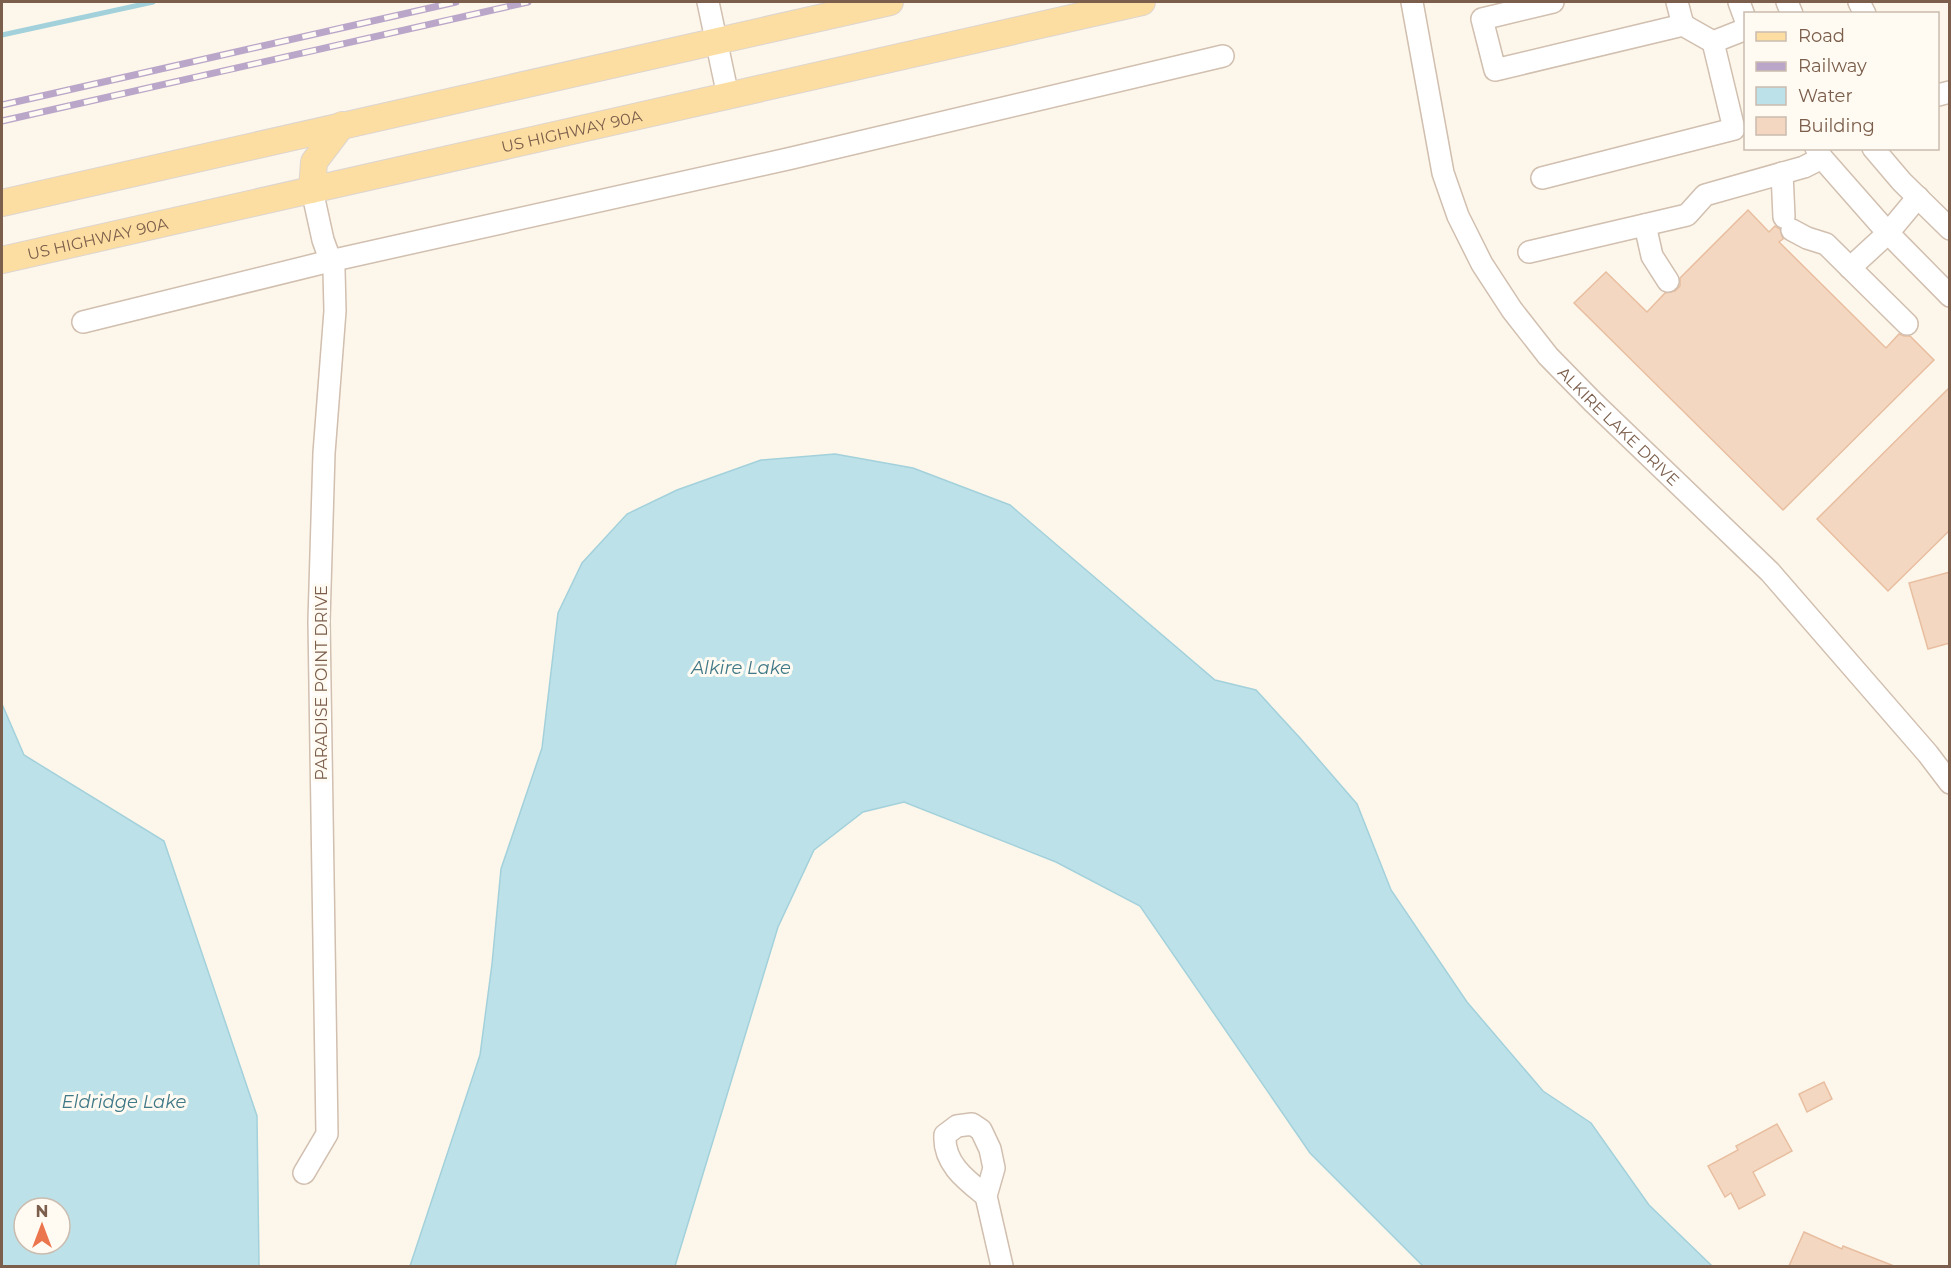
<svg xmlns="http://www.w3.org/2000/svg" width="1951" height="1268" font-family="Montserrat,sans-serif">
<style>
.water{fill:#bde1e9;stroke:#a3d1db;stroke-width:1.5;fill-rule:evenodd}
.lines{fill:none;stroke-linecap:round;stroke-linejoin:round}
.stream{stroke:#a3d1db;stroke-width:5}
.building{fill:#f4d7c1;stroke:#e8bea0;stroke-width:1.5}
.minor-casing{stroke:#d1bfaf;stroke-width:24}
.major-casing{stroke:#ddd5d0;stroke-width:28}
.minor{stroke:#fff;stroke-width:21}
.major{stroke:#fddea2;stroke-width:26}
.rail-casing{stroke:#baa6c9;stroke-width:7}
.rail{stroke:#fffaf2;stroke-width:4.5;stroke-dasharray:14;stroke-linecap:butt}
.labels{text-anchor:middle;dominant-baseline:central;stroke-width:6;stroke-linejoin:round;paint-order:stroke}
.street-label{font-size:16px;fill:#7b5e4b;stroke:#fffaf2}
.water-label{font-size:18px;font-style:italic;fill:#407987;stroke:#fffaf2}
</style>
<rect width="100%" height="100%" fill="#fdf7eb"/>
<g class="water">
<path d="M 835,454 L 913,468 L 1010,505 L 1215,680 L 1256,690 L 1300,738 L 1357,804 L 1391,890 L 1467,1002 L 1543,1091 L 1591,1123 L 1649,1205 L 1712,1266 L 1423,1266 L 1310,1153 L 1140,906 L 1056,862 L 904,802 L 863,812 L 814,850 L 778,927 L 675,1266 L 410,1266 L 480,1055 L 492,964 L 501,869 L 542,748 L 558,613 L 582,563 L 627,514 L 677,490 L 761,460 Z"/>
<path d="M 2,704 L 24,755 L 164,841 L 257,1116 L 259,1266 L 2,1266 ZM 24,1208 L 60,1208 L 60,1244 L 24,1244 Z"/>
</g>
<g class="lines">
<path class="stream" d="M 2,35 L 153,2"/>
</g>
<g class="building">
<path d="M 1748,210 L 1769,232 L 1775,226 L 1780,229 L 1783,239 L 1779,242 L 1886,348 L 1899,334 L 1904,336 L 1910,336 L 1934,360 L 1783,510 L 1574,303 L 1606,272 L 1647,312 L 1665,293 L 1675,291 L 1680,286 L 1680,278 Z"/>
<path d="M 1950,387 L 1950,530 L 1888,591 L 1817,519 Z"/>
<path d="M 1950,572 L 1950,643 L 1928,649 L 1909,583 Z"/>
<path d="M 1824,1082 L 1832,1099 L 1807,1112 L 1799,1094 Z"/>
<path d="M 1777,1124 L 1792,1151 L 1753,1172 L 1765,1195 L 1739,1209 L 1731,1193 L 1725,1197 L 1708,1166 L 1738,1150 L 1736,1146 Z"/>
<path d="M 1804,1232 L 1842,1249 L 1843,1246 L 1894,1266 L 1789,1266 Z"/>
</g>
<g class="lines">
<g class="minor-casing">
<g id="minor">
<path d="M 708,2 L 728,96"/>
<path id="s1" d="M 1412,2 L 1443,173 L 1458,216 L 1482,264 L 1512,310 L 1548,356 L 1593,402 L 1770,572 L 1928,754 L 1950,783"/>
<path d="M 1553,2 L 1482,19 L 1495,70 L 1683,25 L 1713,42 L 1746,29"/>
<path d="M 1677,2 L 1683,25"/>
<path d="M 1739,2 L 1746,21"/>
<path d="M 1787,2 L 1792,14"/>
<path d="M 1859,2 L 1865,14"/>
<path d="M 1938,95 L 1950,92"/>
<path d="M 1816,148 L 1822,158 L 1888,233 L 1950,296"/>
<path d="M 1873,148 L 1902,182 L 1950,229"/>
<path d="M 1782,173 L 1784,217"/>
<path d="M 1542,178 L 1734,129 L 1713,42"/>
<path d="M 1645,225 L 1652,256 L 1668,281"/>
<path d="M 1792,230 L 1807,238 L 1826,244 L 1907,324"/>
<path d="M 1529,252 L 1687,215 L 1705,195 L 1804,167 L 1822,158"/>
<path d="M 1850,268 L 1888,233 L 1918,197"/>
<path d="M 83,322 L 330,261 L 792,158 L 1223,56"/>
<path d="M 304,1173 L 327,1134 L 319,621 L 324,453 L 335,311 L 334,270 L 323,240 L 312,190"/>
<path d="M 986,1196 C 966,1180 943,1163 945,1135 L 957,1126 L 972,1124 L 981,1130 L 990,1149 L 994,1168 L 986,1196 L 1002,1266"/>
</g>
</g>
<g class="major-casing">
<g id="major">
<path d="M 312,190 L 314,162 L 342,125"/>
<path d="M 2,203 L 890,2"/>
<path id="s2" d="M 2,260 L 1142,2"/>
</g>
</g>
<use href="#minor" class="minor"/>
<use href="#major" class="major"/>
<g class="rail-casing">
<g id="rail">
<path d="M 2,105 L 456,2"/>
<path d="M 2,121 L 528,2"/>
</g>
</g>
<use href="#rail" class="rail"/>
</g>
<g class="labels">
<g class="street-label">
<text stroke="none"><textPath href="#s2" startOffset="584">US HIGHWAY 90A</textPath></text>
<text stroke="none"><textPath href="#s2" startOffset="98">US HIGHWAY 90A</textPath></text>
<text stroke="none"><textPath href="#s1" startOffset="486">ALKIRE LAKE DRIVE</textPath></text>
<text transform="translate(321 683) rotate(-90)">PARADISE POINT DRIVE</text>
</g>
<g class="water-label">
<text x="741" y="668">Alkire Lake</text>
<text x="124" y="1102">Eldridge Lake</text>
</g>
</g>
<rect width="1951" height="1268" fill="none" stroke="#7b5e4b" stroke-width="6"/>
<rect x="1744" y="12" width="195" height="138" fill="#fffaf2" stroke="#cabcaf" stroke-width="1.5"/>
<rect x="1756" y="32" width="30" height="9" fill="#fddea2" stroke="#cabcaf" stroke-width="1.5"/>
<text x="1798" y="42" font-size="18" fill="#7b5e4b">Road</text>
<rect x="1756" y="62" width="30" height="9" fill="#baa6c9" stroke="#cabcaf" stroke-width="1.5"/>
<text x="1798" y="72" font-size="18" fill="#7b5e4b">Railway</text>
<rect x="1756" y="87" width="30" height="18" fill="#bde1e9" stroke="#cabcaf" stroke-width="1.5"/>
<text x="1798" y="102" font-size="18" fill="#7b5e4b">Water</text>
<rect x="1756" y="117" width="30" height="18" fill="#f4d7c1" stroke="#cabcaf" stroke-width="1.5"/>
<text x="1798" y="132" font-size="18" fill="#7b5e4b">Building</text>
<g transform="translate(42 1226)"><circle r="28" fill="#fffaf2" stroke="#cabcaf" stroke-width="1.5"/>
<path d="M0-4.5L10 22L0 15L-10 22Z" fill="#eb754c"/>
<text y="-9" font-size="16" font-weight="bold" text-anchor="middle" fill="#7b5e4b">N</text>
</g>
</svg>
